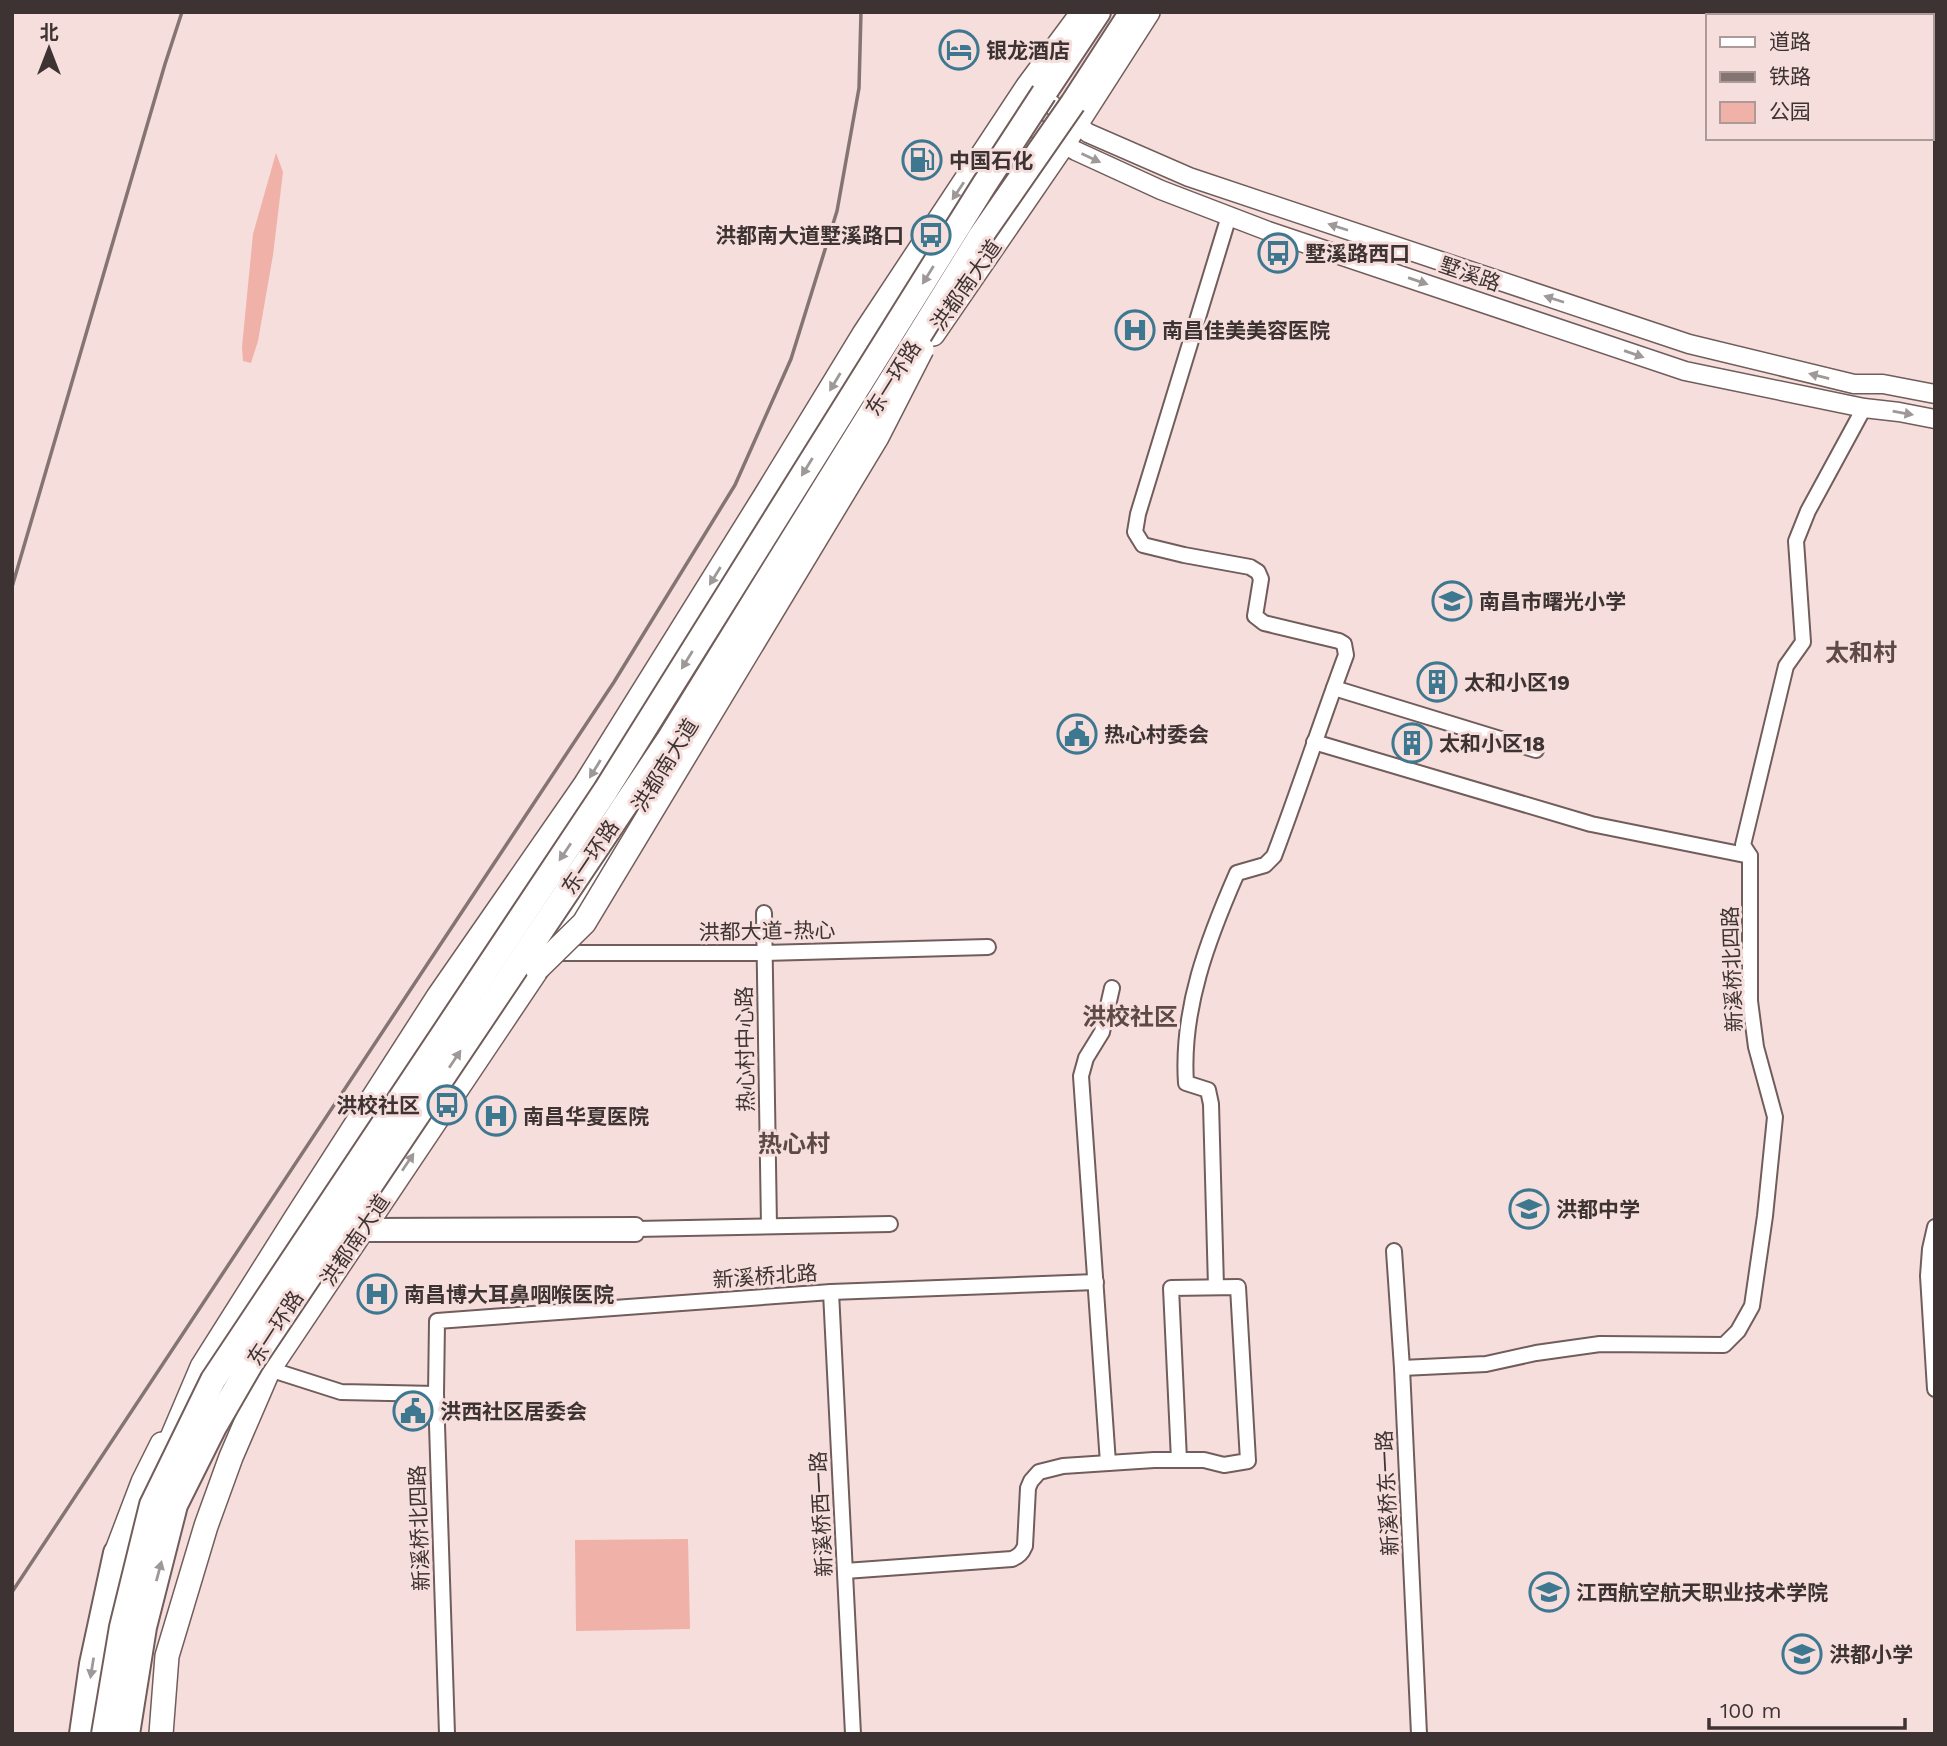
<svg xmlns="http://www.w3.org/2000/svg" width="1947" height="1746" font-family="'Work Sans','Noto Sans SC',sans-serif">
<style>
.green{fill:#f0b1a9}
.lines{fill:none;stroke-linecap:round;stroke-linejoin:round}
.minor-casing{stroke:#715d5b;stroke-width:18}
.tertiary-casing{stroke:#715d5b;stroke-width:21}
.primary-casing{stroke:#715d5b;stroke-width:26}
.trunk-casing{stroke:#715d5b;stroke-width:28}
.minor{stroke:#fff;stroke-width:14}
.tertiary{stroke:#fff;stroke-width:18}
.primary{stroke:#fff;stroke-width:23}
.trunk{stroke:#fff;stroke-width:24}
.rail{stroke:#847573;stroke-width:3.5}
.primary-bridge-casing{stroke:#715d5b;stroke-width:26;stroke-linecap:butt}
.trunk-bridge-casing{stroke:#715d5b;stroke-width:28;stroke-linecap:butt}
.primary-bridge{stroke:#fff;stroke-width:23}
.trunk-bridge{stroke:#fff;stroke-width:24}
.oneway{fill:#9e9998}
.labels{text-anchor:middle;dominant-baseline:central;stroke-width:6;stroke-linejoin:round;paint-order:stroke}
.poi-label{font-size:21px;font-weight:bold;fill:#3c3332;stroke:#f6dedc;text-anchor:start}
.street-label{font-size:21px;fill:#3c3332;stroke:#f6dedc}
.quarter-label{font-size:24px;font-weight:bold;fill:#5d4a47;stroke:#f6dedc}
</style>
<rect width="100%" height="100%" fill="#f6dedc"/>
<g class="green">
<path d="M 276,153 L 283,172 L 273,255 L 258,341 L 251,363 L 243,361 L 242,347 L 253,234 Z"/>
<path d="M 688,1539 L 690,1629 L 576,1631 L 575,1540 Z"/>
</g>
<g class="lines">
<g class="minor-casing">
<g id="minor">
<path d="M 1334,688 L 1536,750"/>
<path d="M 1314,742 L 1591,824 L 1750,856"/>
<path d="M 764,913 L 769,1226"/>
<path d="M 552,953 L 764,953 L 988,947"/>
<path d="M 1935,1227 L 1930,1249 L 1928,1276 L 1935,1389"/>
<path d="M 636,1229 L 890,1224"/>
<path d="M 359,1234 L 636,1234 L 636,1225 L 365,1226"/>
<path d="M 1394,1251 L 1402,1368 L 1419,1734"/>
<path d="M 1216,1287 L 1211,1104 L 1208,1090 L 1186,1083 C 1181,1009 1208,939 1237,873 L 1265,865 L 1274,856 C 1299,790 1321,722 1346,655 L 1344,644 L 1339,641 L 1264,623 L 1255,616 L 1261,579 L 1258,572 L 1250,567 L 1184,555 L 1143,545 L 1135,532 L 1138,514 L 1229,216"/>
<path d="M 831,1292 L 853,1734"/>
<path d="M 1402,1368 L 1486,1364 L 1536,1353 L 1600,1344 L 1724,1345 L 1738,1331 L 1752,1306 L 1765,1216 L 1775,1117 L 1756,1047 L 1750,1001 L 1750,856 L 1743,845 L 1786,666 L 1803,642 L 1796,541 L 1808,511 L 1864,408"/>
<path d="M 269,1369 L 341,1392 L 436,1394"/>
<path d="M 1108,1463 L 1081,1076 L 1086,1058 L 1102,1032 L 1112,988"/>
<path d="M 845,1571 L 1012,1559 C 1019,1556 1022,1553 1025,1546 L 1028,1488 L 1031,1481 L 1039,1472 L 1063,1466 L 1154,1460 L 1204,1460 L 1224,1465 L 1248,1461 L 1238,1287 L 1171,1288 L 1179,1460"/>
<path d="M 447,1734 L 436,1394 L 437,1321 L 831,1292 L 1096,1282"/>
</g>
</g>
<g class="tertiary-casing">
<g id="tertiary">
<path d="M 1033,90 L 1088,133 L 1189,177 L 1689,344 L 1854,384 L 1883,384 L 1935,394"/>
<path d="M 1016,117 L 1076,151 L 1161,190 L 1268,231 L 1685,371 L 1864,408 L 1899,412 L 1935,419"/>
</g>
</g>
<g class="primary-casing">
<g id="primary">
<path d="M 933,334 L 1064,143 L 1148,12"/>
<path d="M 162,1461 L 202,1367 L 296,1218 L 438,997 L 585,785 L 767,493 L 864,334 L 1028,86 L 1083,12"/>
<path d="M 116,1553 L 143,1482 L 162,1444"/>
<path d="M 161,1734 L 167,1656 L 206,1526 L 231,1457 L 269,1369 L 536,971 L 658,776"/>
</g>
</g>
<g class="trunk-casing">
<g id="trunk">
<path d="M 1044,93 L 1098,12"/>
<path d="M 1073,103 L 1132,12"/>
<path d="M 82,1734 L 92,1664 L 116,1553"/>
</g>
</g>
<use href="#minor" class="minor"/>
<use href="#tertiary" class="tertiary"/>
<use href="#primary" class="primary"/>
<use href="#trunk" class="trunk"/>
<g class="rail">
<path d="M 12,587 L 165,64 L 182,12"/>
<path d="M 12,1592 L 614,682 L 735,485 L 791,359 L 837,211 L 859,88 L 861,12"/>
</g>
<g class="primary-bridge-casing">
<path id="primary-bridge" d="M 537,969 L 584,923 L 877,437 L 922,349"/>
</g>
<g class="trunk-bridge-casing">
<g id="trunk-bridge">
<path d="M 104,1734 L 122,1627 L 152,1505 L 213,1380 L 606,790 L 984,185 L 1044,93"/>
<path d="M 127,1734 L 144,1627 L 175,1505 L 214,1427 L 251,1363 L 668,741 L 980,237 L 1073,103"/>
</g>
</g>
<use href="#primary-bridge" class="primary-bridge"/>
<use href="#trunk-bridge" class="trunk-bridge"/>
</g>
<defs><path id="oneway-solid" d="M-6-.8H1V-3.2L6.5 0L1 3.2V.8H-6Z" transform="scale(1.75)"/></defs>
<g class="oneway">
<use href="#oneway-solid" transform="translate(1091 158) rotate(25)"/>
<use href="#oneway-solid" transform="translate(958 191) rotate(124)"/>
<use href="#oneway-solid" transform="translate(1338 227) rotate(-162)"/>
<use href="#oneway-solid" transform="translate(928 275) rotate(122)"/>
<use href="#oneway-solid" transform="translate(1418 281) rotate(19)"/>
<use href="#oneway-solid" transform="translate(1554 299) rotate(-162)"/>
<use href="#oneway-solid" transform="translate(1634 354) rotate(19)"/>
<use href="#oneway-solid" transform="translate(1819 376) rotate(-166)"/>
<use href="#oneway-solid" transform="translate(835 382) rotate(121)"/>
<use href="#oneway-solid" transform="translate(1903 413) rotate(10)"/>
<use href="#oneway-solid" transform="translate(807 467) rotate(122)"/>
<use href="#oneway-solid" transform="translate(715 576) rotate(122)"/>
<use href="#oneway-solid" transform="translate(687 660) rotate(122)"/>
<use href="#oneway-solid" transform="translate(595 769) rotate(122)"/>
<use href="#oneway-solid" transform="translate(565 852) rotate(124)"/>
<use href="#oneway-solid" transform="translate(455 1059) rotate(-56)"/>
<use href="#oneway-solid" transform="translate(408 1162) rotate(-56)"/>
<use href="#oneway-solid" transform="translate(159 1571) rotate(-75)"/>
<use href="#oneway-solid" transform="translate(92 1668) rotate(99)"/>
</g>
<defs>
<g id="hotel-ring" transform="scale(2.0125)"><circle r="9.5" fill="#f6dedc" stroke="#3d7890" stroke-width="1.5"/><path d="M-6-4.5h1.5V1H6V5H4.5V3h-9V5H-6ZM-4 0a1.8 1.8 0 1 1 3.6 0ZM.5 0V-2.5h3Q6-2.5 6 0Z" fill="#3d7890"/></g>
<g id="fuel-ring" transform="scale(2.0125)"><circle r="9.5" fill="#f6dedc" stroke="#3d7890" stroke-width="1.5"/><path d="M-5.5-6h7V0h2V4h1.3V-2.5L3-4.5l.8-.8L6-3V5H2.5V1h-1V6h-7ZM-4.2-4.7v3.2H.2V-4.7Z" fill="#3d7890"/></g>
<g id="bus-ring" transform="scale(2.0125)"><circle r="9.5" fill="#f6dedc" stroke="#3d7890" stroke-width="1.5"/><path d="M-5-6H5V4H4V6H2V4H-2V6H-4V4H-5ZM-3.5-4V0h7V-4ZM-3.5 1.2v1.5H-2V1.2ZM2 1.2v1.5H3.5V1.2Z" fill="#3d7890"/></g>
<g id="hospital-ring" transform="scale(2.0125)"><circle r="9.5" fill="#f6dedc" stroke="#3d7890" stroke-width="1.5"/><path d="M-5-5h3v3.5h4V-5h3V5h-3V1.5h-4V5h-3Z" fill="#3d7890"/></g>
<g id="school-ring" transform="scale(2.0125)"><circle r="9.5" fill="#f6dedc" stroke="#3d7890" stroke-width="1.5"/><path d="M0-5L7-2L0 1L-7-2ZM-4 1L0 2.5L4 1V4Q0 6-4 4Z" fill="#3d7890"/></g>
<g id="building-ring" transform="scale(2.0125)"><circle r="9.5" fill="#f6dedc" stroke="#3d7890" stroke-width="1.5"/><path d="M-4-6H4V6H1V3H-1V6H-4ZM-2.5-4.3h1.7v1.8h-1.7ZM.8-4.3h1.7v1.8H.8ZM-2.5-1h1.7V.8h-1.7ZM.8-1h1.7V.8H.8Z" fill="#3d7890"/></g>
<g id="civic-ring" transform="scale(2.0125)"><circle r="9.5" fill="#f6dedc" stroke="#3d7890" stroke-width="1.5"/><path d="M-.6-6.5H3V-4.5H.6V-3L4-1V1h2V6H-6V1h2V-1L-.6-3ZM-1.2 2.5V6h2.4V2.5Z" fill="#3d7890"/></g>
</defs>
<g fill-rule="evenodd">
<use href="#hotel-ring" x="959" y="50"/>
<use href="#fuel-ring" x="922" y="160"/>
<use href="#bus-ring" x="931" y="235"/>
<use href="#bus-ring" x="1278" y="253"/>
<use href="#hospital-ring" x="1135" y="330"/>
<use href="#school-ring" x="1452" y="601"/>
<use href="#building-ring" x="1437" y="682"/>
<use href="#civic-ring" x="1077" y="734"/>
<use href="#building-ring" x="1412" y="743"/>
<use href="#bus-ring" x="447" y="1105"/>
<use href="#hospital-ring" x="496" y="1116"/>
<use href="#school-ring" x="1529" y="1209"/>
<use href="#hospital-ring" x="377" y="1294"/>
<use href="#civic-ring" x="413" y="1411"/>
<use href="#school-ring" x="1549" y="1592"/>
<use href="#school-ring" x="1802" y="1654"/>
</g>
<g class="labels">
<g class="poi-label">
<text x="986" y="50">银龙酒店</text>
<text x="949" y="160">中国石化</text>
<text x="904" y="235" text-anchor="end">洪都南大道墅溪路口</text>
<text x="1305" y="253">墅溪路西口</text>
<text x="1162" y="330">南昌佳美美容医院</text>
<text x="1479" y="601">南昌市曙光小学</text>
<text x="1464" y="682">太和小区19</text>
<text x="1104" y="734">热心村委会</text>
<text x="1439" y="743">太和小区18</text>
<text x="420" y="1105" text-anchor="end">洪校社区</text>
<text x="523" y="1116">南昌华夏医院</text>
<text x="1556" y="1209">洪都中学</text>
<text x="404" y="1294">南昌博大耳鼻咽喉医院</text>
<text x="440" y="1411">洪西社区居委会</text>
<text x="1576" y="1592">江西航空航天职业技术学院</text>
<text x="1829" y="1654">洪都小学</text>
</g>
<g class="street-label">
<text transform="translate(1470 274) rotate(19)">墅溪路</text>
<text transform="translate(966 285) rotate(-55)">洪都南大道</text>
<text transform="translate(893 378) rotate(-58)">东一环路</text>
<text transform="translate(665 765) rotate(-58)">洪都南大道</text>
<text transform="translate(590 857) rotate(-56)">东一环路</text>
<text transform="translate(767 931) rotate(-1)">洪都大道-热心</text>
<text transform="translate(1732 969) rotate(-92)">新溪桥北四路</text>
<text transform="translate(745 1049) rotate(-91)">热心村中心路</text>
<text transform="translate(355 1240) rotate(-56)">洪都南大道</text>
<text transform="translate(765 1276) rotate(-4)">新溪桥北路</text>
<text transform="translate(275 1328) rotate(-57)">东一环路</text>
<text transform="translate(1387 1493) rotate(-93)">新溪桥东一路</text>
<text transform="translate(821 1514) rotate(-93)">新溪桥西一路</text>
<text transform="translate(419 1528) rotate(-92)">新溪桥北四路</text>
</g>
<g class="quarter-label">
<text x="1861" y="653">太和村</text>
<text x="1130" y="1017">洪校社区</text>
<text x="794" y="1144">热心村</text>
</g>
</g>
<rect width="1947" height="1746" fill="none" stroke="#3c3332" stroke-width="28"/>
<rect x="1706" y="14" width="228" height="126" fill="#f6dedc" stroke="#ac9a98" stroke-width="2"/>
<rect x="1720" y="37" width="35" height="10" fill="#ffffff" stroke="#ac9a98" stroke-width="2"/>
<text x="1769" y="49" font-size="21" fill="#3c3332">道路</text>
<rect x="1720" y="72" width="35" height="10" fill="#847573" stroke="#ac9a98" stroke-width="2"/>
<text x="1769" y="84" font-size="21" fill="#3c3332">铁路</text>
<rect x="1720" y="102" width="35" height="21" fill="#f0b1a9" stroke="#ac9a98" stroke-width="2"/>
<text x="1769" y="119" font-size="21" fill="#3c3332">公园</text>
<g transform="translate(49 49)" stroke="#f6dedc" stroke-width="5" paint-order="stroke">
<path d="M0-5L12 26L0 18L-12 26Z" fill="#3c3332"/>
<text y="-10" font-size="19" font-weight="bold" text-anchor="middle" fill="#3c3332">北</text>
</g>
<path d="M1709 1718v10h196v-10" fill="none" stroke="#3c3332" stroke-width="3.5"/>
<text x="1720" y="1718" font-size="21" fill="#3c3332" stroke="#f6dedc" stroke-width="5" paint-order="stroke">100 m</text>
</svg>
